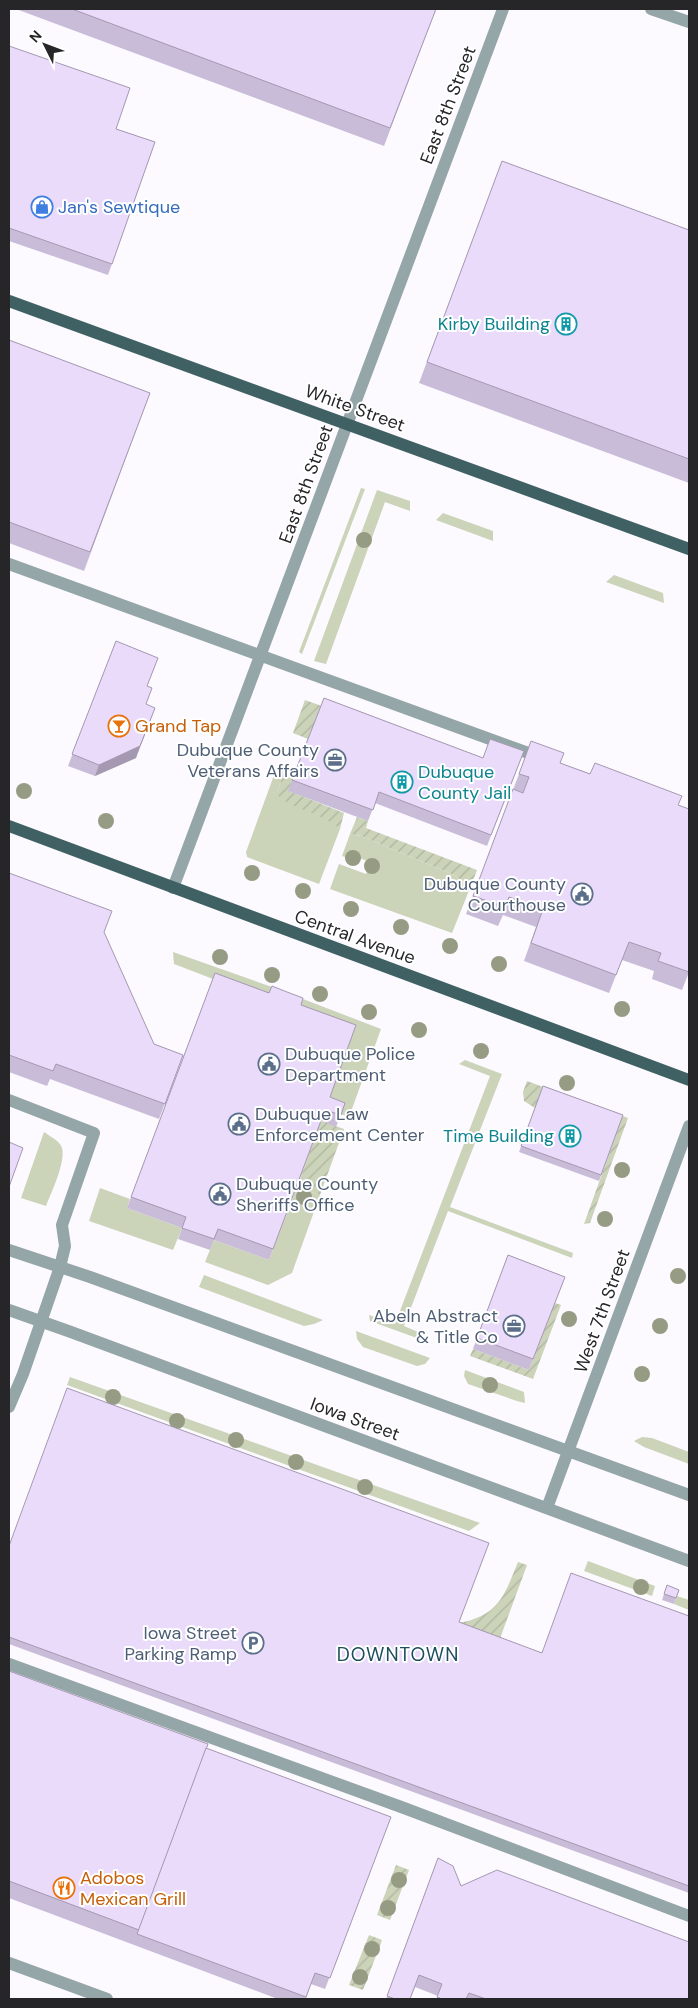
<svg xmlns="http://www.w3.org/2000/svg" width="698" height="2008" font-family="'DM Sans',sans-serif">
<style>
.grass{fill:#cbd3b9}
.garden{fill:url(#garden-furrows)}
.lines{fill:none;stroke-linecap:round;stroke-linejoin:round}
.lane{stroke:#94a6a8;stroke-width:12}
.street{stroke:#94a6a8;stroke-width:12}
.primary{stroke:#406164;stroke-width:12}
.tree{fill:#969c83}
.wall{fill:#c9bcd8}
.shaded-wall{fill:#a499b0}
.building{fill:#eadbfb;stroke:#a499b0}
.labels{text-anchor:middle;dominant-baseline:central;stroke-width:4;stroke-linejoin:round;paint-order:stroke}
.street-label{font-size:18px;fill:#262528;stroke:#fff}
.shop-label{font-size:18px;fill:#366cbe;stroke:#fff;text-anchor:start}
.culture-label{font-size:18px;fill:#0d838f;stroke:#fff;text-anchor:end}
.food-label{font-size:18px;fill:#c56008;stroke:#fff;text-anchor:start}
.service-label{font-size:18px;fill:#4e5e75;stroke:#fff;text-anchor:end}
.neighbourhood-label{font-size:19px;letter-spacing:1px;fill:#1b4e5f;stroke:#fff}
</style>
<defs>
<pattern id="garden-furrows" width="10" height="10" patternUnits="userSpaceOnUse" patternTransform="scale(1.25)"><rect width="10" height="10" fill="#cbd3b9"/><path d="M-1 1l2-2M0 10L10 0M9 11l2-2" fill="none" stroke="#aeb59f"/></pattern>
</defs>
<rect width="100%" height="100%" fill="#fcfaff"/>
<g class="grass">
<path d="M 361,488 L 365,489 L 302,654 L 299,652 Z"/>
<path d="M 377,490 L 410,501 L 410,511 L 385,502 L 326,664 L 314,661 Z"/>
<path d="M 443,513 L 493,531 L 493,541 L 436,520 Z"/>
<path d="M 614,575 L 663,593 L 664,603 L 606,582 Z"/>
<path d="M 277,767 L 282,777 L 278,791 L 330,821 L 340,829 L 319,884 L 247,857 L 246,852 Z"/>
<path d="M 350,834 L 361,836 L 454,875 L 465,883 L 468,893 L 452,933 L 330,889 L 339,864 L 366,874 L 370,862 L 354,856 L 352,859 L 342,856 Z"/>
<path d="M 173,952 L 272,987 L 265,1005 L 213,979 L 174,964 Z"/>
<path d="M 303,999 L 381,1029 L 349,1117 L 326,1109 L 299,1009 Z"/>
<path d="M 465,1060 L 502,1074 L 450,1207 L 573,1253 L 572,1258 L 448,1211 L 404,1326 L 430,1337 L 425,1341 L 370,1321 L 369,1315 L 395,1324 L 490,1076 L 459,1064 Z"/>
<path d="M 44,1132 C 51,1137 60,1141 62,1148 C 66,1162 51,1193 46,1206 L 21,1198 Z"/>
<path d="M 297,1187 L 320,1195 L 292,1273 L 268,1285 L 205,1262 L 214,1240 L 269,1260 Z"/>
<path d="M 100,1188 L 130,1199 L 127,1208 L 182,1228 L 173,1250 L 89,1221 Z"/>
<path d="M 204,1275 L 323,1320 L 314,1324 L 304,1326 L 199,1287 Z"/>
<path d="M 356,1331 L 430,1358 L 425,1364 L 417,1366 L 363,1347 L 357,1339 Z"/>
<path d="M 465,1370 L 524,1392 L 525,1403 L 517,1401 L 468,1384 L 464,1376 Z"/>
<path d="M 70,1377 L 480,1523 L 469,1531 L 67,1385 Z"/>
<path d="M 642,1437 L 652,1438 L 689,1452 L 689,1464 L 644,1447 L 634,1441 Z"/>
<path d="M 588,1561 L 655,1586 L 652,1596 L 584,1571 Z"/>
<path d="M 677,1596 L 689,1600 L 689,1610 L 674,1604 Z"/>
</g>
<g class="garden">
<path d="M 305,700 L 353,717 L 320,709 L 308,739 L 293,733 Z"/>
<path d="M 277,767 L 295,773 L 289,791 L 344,813 L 340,829 C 321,813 298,811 279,797 L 278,791 L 282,777 Z"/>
<path d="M 357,817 L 368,821 L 366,828 L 477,870 L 468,893 L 465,883 L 454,875 L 361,836 L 350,834 Z"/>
<path d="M 527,1081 L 576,1099 L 541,1092 L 535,1108 L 524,1101 L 523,1092 Z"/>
<path d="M 588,1103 L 628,1118 L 590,1223 L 584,1224 L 621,1121 Z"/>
<path d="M 321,1121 L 344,1129 L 320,1195 L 297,1187 Z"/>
<path d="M 555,1303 L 561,1305 L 533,1379 L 470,1356 L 473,1349 L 529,1370 Z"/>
<path d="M 518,1562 L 527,1565 L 498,1644 L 459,1623 C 499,1615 504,1596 518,1562 Z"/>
<path d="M 396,1865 L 409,1870 L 390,1920 L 377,1915 Z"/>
<path d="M 369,1935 L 382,1940 L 363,1990 L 349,1985 Z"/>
</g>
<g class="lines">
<g class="lane">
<path d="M 9,564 L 542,758"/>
<path d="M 9,1100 L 94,1133 L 62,1225 L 65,1246 L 60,1267"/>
<path d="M 9,1664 L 404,1808 L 689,1916"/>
</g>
<g class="street">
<path d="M 651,9 L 689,22"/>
<path d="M 173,888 L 503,9"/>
<path d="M 9,1250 L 90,1277 L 689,1495"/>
<path d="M 9,1310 L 71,1332 L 689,1561"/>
<path d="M 9,1407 L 23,1374 L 60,1267"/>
<path d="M 547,1508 L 689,1126"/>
<path d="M 9,1963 L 107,1999"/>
</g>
<g class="primary">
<path d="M 9,301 L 689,549"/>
<path d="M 9,826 L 689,1080"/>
</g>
</g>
<g class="tree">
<circle cx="364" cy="540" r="8"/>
<circle cx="24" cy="791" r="8"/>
<circle cx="106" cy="821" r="8"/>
<circle cx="353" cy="858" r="8"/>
<circle cx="372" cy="866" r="8"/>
<circle cx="252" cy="873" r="8"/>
<circle cx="303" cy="891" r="8"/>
<circle cx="351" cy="909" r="8"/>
<circle cx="401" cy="927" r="8"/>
<circle cx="450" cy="946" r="8"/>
<circle cx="220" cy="957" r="8"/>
<circle cx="499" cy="964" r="8"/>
<circle cx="272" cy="975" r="8"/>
<circle cx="320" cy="994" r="8"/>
<circle cx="622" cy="1009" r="8"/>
<circle cx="369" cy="1012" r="8"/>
<circle cx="419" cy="1030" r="8"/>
<circle cx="481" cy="1051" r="8"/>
<circle cx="567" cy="1083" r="8"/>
<circle cx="622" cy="1170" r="8"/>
<circle cx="304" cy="1197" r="8"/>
<circle cx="605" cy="1219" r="8"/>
<circle cx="678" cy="1276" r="8"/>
<circle cx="569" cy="1319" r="8"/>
<circle cx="660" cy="1326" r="8"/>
<circle cx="642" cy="1374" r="8"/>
<circle cx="490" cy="1385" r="8"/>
<circle cx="113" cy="1397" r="8"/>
<circle cx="177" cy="1421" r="8"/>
<circle cx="236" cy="1440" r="8"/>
<circle cx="296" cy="1462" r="8"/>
<circle cx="365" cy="1487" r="8"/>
<circle cx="641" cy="1587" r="8"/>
<circle cx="399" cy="1880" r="8"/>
<circle cx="388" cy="1908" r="8"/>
<circle cx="372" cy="1949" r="8"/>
<circle cx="360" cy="1977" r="8"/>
</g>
<g class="wall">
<path d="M 16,9 L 436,9 L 384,146 Z"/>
<path d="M 9,46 L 116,129 L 155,142 L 108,275 L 9,241 Z"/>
<path d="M 502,161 L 689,230 L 689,483 L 419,383 Z"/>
<path d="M 9,340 L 150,393 L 84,571 L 9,543 Z"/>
<path d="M 116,641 L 147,686 L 146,704 L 136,758 L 95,776 L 68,766 Z"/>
<path d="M 324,698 L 483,758 L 524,751 L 487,846 L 375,803 L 368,821 L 288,791 Z"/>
<path d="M 560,763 L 678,805 L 689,972 L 682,990 L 652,979 L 654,971 L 622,960 L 609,993 L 524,961 L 536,927 L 503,915 L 498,926 L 466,914 L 519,774 Z"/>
<path d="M 9,873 L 154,1044 L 183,1055 L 159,1119 L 50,1079 L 47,1086 L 9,1072 Z"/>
<path d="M 215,973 L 301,1005 L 330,1097 L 345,1103 L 336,1127 L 321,1121 L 269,1260 L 214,1240 L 210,1250 L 178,1239 L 182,1228 L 127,1208 Z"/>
<path d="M 543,1086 L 623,1115 L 599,1181 L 519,1152 Z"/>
<path d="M 508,1255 L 565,1277 L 529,1370 L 473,1349 Z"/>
<path d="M 9,1546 L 459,1623 L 542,1653 L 689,1616 L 689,1893 L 9,1644 Z"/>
<path d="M 667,1585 L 679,1590 L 674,1604 L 662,1600 Z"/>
<path d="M 9,1671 L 206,1748 L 391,1817 L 325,1989 L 311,1984 L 306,1999 L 278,1999 L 9,1898 Z"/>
<path d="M 438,1858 L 461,1886 L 689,1999 L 436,1999 L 438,1996 L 415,1987 L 410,1999 L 386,1999 Z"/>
</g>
<path class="shaded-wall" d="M 155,708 L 136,758 L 95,776 L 99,765 Z"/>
<g class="building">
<path d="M 72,9 L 436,9 L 390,128 Z"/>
<path d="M 9,46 L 130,88 L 116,129 L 155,142 L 112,264 L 9,228 Z"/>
<path d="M 502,161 L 689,230 L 689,459 L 427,362 Z"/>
<path d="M 9,340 L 150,393 L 90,552 L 9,522 Z"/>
<path d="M 116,641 L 158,658 L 147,686 L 152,688 L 146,704 L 155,708 L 140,746 L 99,765 L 72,754 Z"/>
<path d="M 324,698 L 483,758 L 490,739 L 524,751 L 491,835 L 379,792 L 373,810 L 292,780 Z"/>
<path d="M 531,741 L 564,753 L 560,763 L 590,774 L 595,763 L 682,796 L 678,805 L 689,809 L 689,972 L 658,961 L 661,953 L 629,942 L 616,975 L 531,943 L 543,909 L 509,897 L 505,907 L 473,896 L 513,789 L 523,793 L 529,777 L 519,774 Z"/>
<path d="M 9,873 L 112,911 L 104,932 L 154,1044 L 183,1055 L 165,1104 L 56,1064 L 53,1071 L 9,1055 Z"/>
<path d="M 215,973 L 269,993 L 272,986 L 287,992 L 303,998 L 301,1005 L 356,1025 L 330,1097 L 345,1103 L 341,1115 L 325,1110 L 273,1249 L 218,1229 L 214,1239 L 182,1228 L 186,1217 L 131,1197 Z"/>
<path d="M 543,1086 L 623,1115 L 601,1175 L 521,1146 Z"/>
<path d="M 9,1142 L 23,1148 L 9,1187 Z"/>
<path d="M 508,1255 L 565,1277 L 533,1359 L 477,1338 Z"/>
<path d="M 67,1388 L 489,1543 L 459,1622 L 542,1653 L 571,1573 L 689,1616 L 689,1886 L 9,1637 L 9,1546 Z"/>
<path d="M 667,1585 L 679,1590 L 676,1598 L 664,1594 Z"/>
<path d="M 9,1671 L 208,1744 L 139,1930 L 9,1881 Z"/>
<path d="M 206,1748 L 391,1817 L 330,1978 L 315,1973 L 306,1997 L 137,1934 Z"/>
<path d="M 438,1858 L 453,1866 L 461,1886 L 497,1870 L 689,1942 L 689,1999 L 486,1999 L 469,1993 L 466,1999 L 442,1999 L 437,1997 L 442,1984 L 419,1975 L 410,1999 L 395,1999 L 387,1996 Z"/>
</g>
<defs>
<g id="shop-ring" transform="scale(1.125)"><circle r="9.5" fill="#fff" stroke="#3f7fe0" stroke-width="1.5"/><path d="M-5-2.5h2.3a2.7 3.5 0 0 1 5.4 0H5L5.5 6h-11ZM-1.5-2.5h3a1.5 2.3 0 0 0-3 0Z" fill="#3f7fe0"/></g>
<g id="building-ring" transform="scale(1.125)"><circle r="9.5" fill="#fff" stroke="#0f9aa8" stroke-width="1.5"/><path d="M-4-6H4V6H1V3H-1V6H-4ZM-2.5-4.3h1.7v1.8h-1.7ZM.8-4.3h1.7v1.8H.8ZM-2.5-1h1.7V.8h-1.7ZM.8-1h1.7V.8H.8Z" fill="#0f9aa8"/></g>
<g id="bar-ring" transform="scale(1.125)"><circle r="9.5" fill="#fff" stroke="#e8710a" stroke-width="1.5"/><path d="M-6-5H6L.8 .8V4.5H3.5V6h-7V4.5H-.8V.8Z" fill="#e8710a"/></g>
<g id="office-ring" transform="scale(1.125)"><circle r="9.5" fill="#fff" stroke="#5c6f8a" stroke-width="1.5"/><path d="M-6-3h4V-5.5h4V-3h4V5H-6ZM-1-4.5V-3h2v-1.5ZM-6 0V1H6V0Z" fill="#5c6f8a"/></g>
<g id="civic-ring" transform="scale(1.125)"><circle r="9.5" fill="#fff" stroke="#5c6f8a" stroke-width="1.5"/><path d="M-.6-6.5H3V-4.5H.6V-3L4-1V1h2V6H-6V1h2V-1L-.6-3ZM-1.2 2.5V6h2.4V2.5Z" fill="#5c6f8a"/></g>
<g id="parking-ring" transform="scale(1.125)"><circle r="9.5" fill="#fff" stroke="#5c6f8a" stroke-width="1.5"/><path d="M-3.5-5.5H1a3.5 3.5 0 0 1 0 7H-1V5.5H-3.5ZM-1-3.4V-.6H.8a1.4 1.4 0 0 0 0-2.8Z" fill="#5c6f8a"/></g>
<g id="restaurant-ring" transform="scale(1.125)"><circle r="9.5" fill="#fff" stroke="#e8710a" stroke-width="1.5"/><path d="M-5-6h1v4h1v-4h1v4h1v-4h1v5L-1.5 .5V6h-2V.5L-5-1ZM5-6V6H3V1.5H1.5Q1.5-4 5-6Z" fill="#e8710a"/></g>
</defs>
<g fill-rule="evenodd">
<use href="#shop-ring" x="42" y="207"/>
<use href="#building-ring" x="566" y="324"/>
<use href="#bar-ring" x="119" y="726"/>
<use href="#office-ring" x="335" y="760"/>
<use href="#building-ring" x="402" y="782"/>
<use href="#civic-ring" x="582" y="894"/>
<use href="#civic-ring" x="269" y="1064"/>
<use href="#civic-ring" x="239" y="1124"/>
<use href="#building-ring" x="570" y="1136"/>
<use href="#civic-ring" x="220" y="1194"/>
<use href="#office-ring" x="514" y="1326"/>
<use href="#parking-ring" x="253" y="1643"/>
<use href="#restaurant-ring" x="64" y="1888"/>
</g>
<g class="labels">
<g class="street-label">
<text transform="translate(448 105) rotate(-69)">East 8th Street</text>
<text transform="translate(355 408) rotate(20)">White Street</text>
<text transform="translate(306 484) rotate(-70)">East 8th Street</text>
<text transform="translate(355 937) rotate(20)">Central Avenue</text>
<text transform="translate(602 1311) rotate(-70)">West 7th Street</text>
<text transform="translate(355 1419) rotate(20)">Iowa Street</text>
</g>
<g class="shop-label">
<text x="58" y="207">Jan's Sewtique</text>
</g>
<g class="culture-label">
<text x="550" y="324">Kirby Building</text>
<text x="418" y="772" text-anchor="start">Dubuque<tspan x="418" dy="21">County Jail</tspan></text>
<text x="554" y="1136">Time Building</text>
</g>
<g class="food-label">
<text x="135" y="726">Grand Tap</text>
<text x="80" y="1878">Adobos<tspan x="80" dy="21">Mexican Grill</tspan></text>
</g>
<g class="service-label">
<text x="319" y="750">Dubuque County<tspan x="319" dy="21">Veterans Affairs</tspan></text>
<text x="566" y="884">Dubuque County<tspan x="566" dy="21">Courthouse</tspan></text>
<text x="285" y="1054" text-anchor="start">Dubuque Police<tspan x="285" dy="21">Department</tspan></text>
<text x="255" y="1114" text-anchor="start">Dubuque Law<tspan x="255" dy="21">Enforcement Center</tspan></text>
<text x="236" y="1184" text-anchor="start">Dubuque County<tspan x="236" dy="21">Sheriffs Office</tspan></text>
<text x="498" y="1316">Abeln Abstract<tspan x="498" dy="21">&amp; Title Co</tspan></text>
<text x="237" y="1633">Iowa Street<tspan x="237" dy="21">Parking Ramp</tspan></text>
</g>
<g class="neighbourhood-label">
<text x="398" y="1654">DOWNTOWN</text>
</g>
</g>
<rect width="698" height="2008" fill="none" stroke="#262528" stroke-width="20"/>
<g transform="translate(45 45) rotate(312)" stroke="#ffffff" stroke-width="4" paint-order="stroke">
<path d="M0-4L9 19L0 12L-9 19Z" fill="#262528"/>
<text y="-8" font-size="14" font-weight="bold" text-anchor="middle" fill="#262528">N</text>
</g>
</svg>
